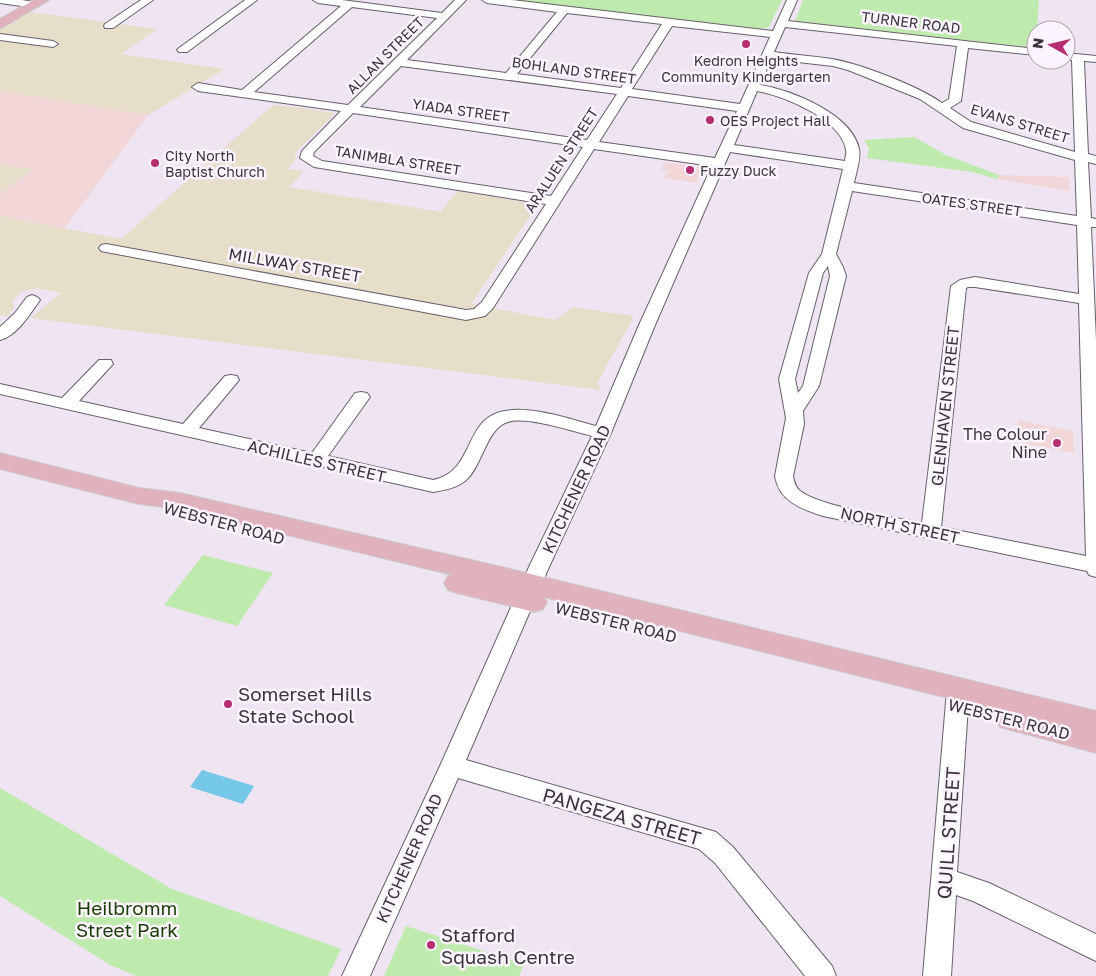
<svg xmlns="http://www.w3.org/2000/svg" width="1096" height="976" font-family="'Golos Text',sans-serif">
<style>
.commercial{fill:#f2d7d9}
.industrial{fill:#e7dec9}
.green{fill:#bfeaad}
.water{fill:#74c7e7}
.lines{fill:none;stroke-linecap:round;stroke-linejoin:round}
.minor-casing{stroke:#685f6b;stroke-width:2}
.major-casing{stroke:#cccacc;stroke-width:2}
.minor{fill:#fff;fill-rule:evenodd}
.major{fill:#dfb2be;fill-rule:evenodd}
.poi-dot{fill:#b52e70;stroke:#fbf3fe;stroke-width:2}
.labels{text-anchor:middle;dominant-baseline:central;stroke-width:5;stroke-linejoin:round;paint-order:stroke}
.far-street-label{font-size:14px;fill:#39353a;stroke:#fbf3fe}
.far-poi-label{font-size:14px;fill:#39353a;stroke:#fbf3fe;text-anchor:start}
.street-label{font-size:16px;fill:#39353a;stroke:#fbf3fe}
.poi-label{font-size:16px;fill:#39353a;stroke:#fbf3fe;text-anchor:end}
.near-poi-label{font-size:19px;fill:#39353a;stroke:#fbf3fe;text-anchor:start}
.near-street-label{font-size:19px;fill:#39353a;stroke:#fbf3fe}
.near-park-label{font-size:19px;fill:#173e00;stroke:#fbf3fe}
</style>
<rect width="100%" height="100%" fill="#efe4f2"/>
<g class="commercial">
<path d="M 0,91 L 148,115 L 65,228 L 0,216 L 0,194 L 33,170 L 0,164 Z"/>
<path d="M 664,162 L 704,168 L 697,183 L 664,178 L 668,171 L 661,170 Z"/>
<path d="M 999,175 L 1069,177 L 1069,191 L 997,179 Z"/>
<path d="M 1018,420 L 1073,431 L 1074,453 L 1017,442 Z"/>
</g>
<g class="industrial">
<path d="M 30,12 L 157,29 L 121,54 L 225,69 L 148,115 L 0,91 L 0,30 Z"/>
<path d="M 278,105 L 335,113 L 297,151 L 294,162 L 288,169 L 304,171 L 289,187 L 441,212 L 457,191 L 531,203 L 536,207 L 471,304 L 556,320 L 573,307 L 634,316 L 598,382 L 600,390 L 31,318 L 61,293 L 38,288 L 21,292 L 12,301 L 14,307 L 8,317 L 0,315 L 0,216 L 121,239 L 272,106 Z"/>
<path d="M 0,164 L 33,169 L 0,194 Z"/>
</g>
<g class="green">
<path d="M 508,0 L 782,0 L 769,27 L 759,29 Z"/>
<path d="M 803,0 L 1039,0 L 1036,48 L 795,21 Z"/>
<path d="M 914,137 L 946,155 L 999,175 L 997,179 L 972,172 L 867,158 L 869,148 L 864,140 Z"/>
<path d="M 203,555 L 273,573 L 237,626 L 164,605 Z"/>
<path d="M 0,788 L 172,889 L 341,949 L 328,976 L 136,976 L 110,965 L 0,896 Z"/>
<path d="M 406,926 L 524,964 L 519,976 L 384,976 Z"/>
</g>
<path class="water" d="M 202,770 L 254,786 L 243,804 L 190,787 Z"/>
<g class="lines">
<g class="minor-casing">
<g id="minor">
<path d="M 0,0 L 22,0 L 39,3 L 40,5 L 35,8 L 0,3 Z"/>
<path d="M 141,0 L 153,0 L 113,28 L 105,28 L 104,26 L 105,24 Z"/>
<path d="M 245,0 L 257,0 L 187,52 L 179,52 L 177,50 L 179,48 Z"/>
<path d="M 313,0 L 342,0 L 442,13 L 455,0 L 466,0 L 407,60 L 506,73 L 557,12 L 487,3 L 482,0 L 512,0 L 773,31 L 787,0 L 797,0 L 788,21 L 1036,49 L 1036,55 L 968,48 L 961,101 L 950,108 L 971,122 L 1075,152 L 1072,60 L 1066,59 L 1066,53 L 1096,56 L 1096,62 L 1084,61 L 1088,154 L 1096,156 L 1096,164 L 1088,162 L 1091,218 L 1096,219 L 1096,227 L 1091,227 L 1096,340 L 1096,577 L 1089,575 L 1087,571 L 823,516 C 801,509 779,501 775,476 L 786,418 L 779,379 L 809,273 L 822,254 L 843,169 L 730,152 L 655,325 L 611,433 L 549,567 L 466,760 L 716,832 L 733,847 L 832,966 L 836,976 L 805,976 L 715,863 L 699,849 L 458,778 L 370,976 L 342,976 L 440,766 L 529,567 L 592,436 C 572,431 526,416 508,422 C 486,428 483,466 465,481 C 456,488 445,490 433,492 L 0,394 L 0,384 L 62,398 L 99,360 L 111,360 L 113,364 L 79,401 L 183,424 L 225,376 L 231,375 L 237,376 L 239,380 L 199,428 L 312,453 L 355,393 L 361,392 L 367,393 L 370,397 L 328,456 L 433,480 C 473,472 464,425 497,413 C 524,403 569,419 596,426 L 639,325 L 712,166 L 594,149 L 493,308 L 485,316 L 466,320 L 106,252 L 101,251 L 99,248 L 101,245 L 106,244 L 466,310 L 474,309 L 482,302 L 546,204 L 314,167 L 300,158 L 302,151 L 341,111 L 198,91 L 192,87 L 198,83 L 242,90 L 341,6 L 318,3 ZM 352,7 L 437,18 L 348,105 L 254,92 ZM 567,13 L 662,24 L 621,88 L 517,74 ZM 672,26 L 770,37 L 740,104 L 632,89 ZM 785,27 L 957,46 L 949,99 L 942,103 C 918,86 861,64 832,59 C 813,56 793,55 774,52 ZM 771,59 L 833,66 L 848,70 L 920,99 L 963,128 L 1075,160 L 1077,216 L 854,183 C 856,173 861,159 859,149 C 852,114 791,90 760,85 ZM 401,66 L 617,94 L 587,140 L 360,107 ZM 757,91 C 784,96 841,119 846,150 C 847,153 845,158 845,161 L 734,145 ZM 628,96 L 737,111 L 715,158 L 599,142 ZM 353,113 L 583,147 L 551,196 L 322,161 L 313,156 L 314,152 ZM 852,191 L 1077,225 L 1079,294 L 975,277 L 960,280 L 951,286 L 922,523 C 893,517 819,507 799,490 C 795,486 794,481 793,476 L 804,424 L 803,411 L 819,386 L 846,276 L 843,267 L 836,254 ZM 828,266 L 830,276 L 803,386 L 798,393 L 795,379 L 823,273 ZM 968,287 L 975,287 L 1079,303 L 1086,556 L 941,527 L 966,288 Z"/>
<path d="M 0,34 L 53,41 L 58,44 L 53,47 L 0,40 Z"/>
<path d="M 32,295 L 37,297 L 40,300 C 30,314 17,336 0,340 L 0,327 L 15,313 L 27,297 Z"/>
<path d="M 958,681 L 966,684 L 969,690 L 957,872 L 989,883 L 1096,934 L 1096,961 L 973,901 L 956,895 L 951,976 L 923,976 L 947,690 L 950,684 Z"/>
</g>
</g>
<g class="major-casing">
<g id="major">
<path d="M 34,0 L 49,0 L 0,29 L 0,19 Z"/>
<path d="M 0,453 L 139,488 L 180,493 L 506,568 L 1096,711 L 1096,753 L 1000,727 L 996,719 L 1000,711 L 544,597 L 547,602 L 543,609 L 534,612 L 457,593 L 448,590 L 444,583 L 448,576 L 453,575 L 180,509 L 139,504 L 0,469 Z"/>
</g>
</g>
<use href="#minor" class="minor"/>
<use href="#major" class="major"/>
</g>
<g class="poi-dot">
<circle cx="746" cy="44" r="5"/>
<circle cx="710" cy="120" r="5"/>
<circle cx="155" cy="163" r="5"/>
<circle cx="690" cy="170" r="5"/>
<circle cx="1057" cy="443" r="5"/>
<circle cx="228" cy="704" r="5"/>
<circle cx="431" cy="945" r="5"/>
</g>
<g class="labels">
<g class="far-street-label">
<text transform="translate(911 22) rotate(7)">TURNER ROAD</text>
<text transform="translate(385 55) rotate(-45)">ALLAN STREET</text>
<text transform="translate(574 70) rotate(8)">BOHLAND STREET</text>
<text transform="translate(461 110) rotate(8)">YIADA STREET</text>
<text transform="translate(1020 123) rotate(17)">EVANS STREET</text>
<text transform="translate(398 160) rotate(9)">TANIMBLA STREET</text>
<text transform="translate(561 160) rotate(-57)">ARALUEN STREET</text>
<text transform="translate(972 204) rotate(8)">OATES STREET</text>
</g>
<g class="far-poi-label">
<text x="746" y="60" text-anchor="middle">Kedron Heights<tspan x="746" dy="16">Community Kindergarten</tspan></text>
<text x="720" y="120">OES Project Hall</text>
<text x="165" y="155">City North<tspan x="165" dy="16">Baptist Church</tspan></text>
<text x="700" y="170">Fuzzy Duck</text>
</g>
<g class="street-label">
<text transform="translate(295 265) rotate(10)">MILLWAY STREET</text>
<text transform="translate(945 406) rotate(-84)">GLENHAVEN STREET</text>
<text transform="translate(317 461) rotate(13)">ACHILLES STREET</text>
<text transform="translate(576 489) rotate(-65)">KITCHENER ROAD</text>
<text transform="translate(224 523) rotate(15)">WEBSTER ROAD</text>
<text transform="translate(900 525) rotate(12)">NORTH STREET</text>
<text transform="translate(616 622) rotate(14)">WEBSTER ROAD</text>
<text transform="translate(1009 719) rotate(14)">WEBSTER ROAD</text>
<text transform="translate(409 858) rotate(-66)">KITCHENER ROAD</text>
</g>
<g class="poi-label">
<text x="1047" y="434">The Colour<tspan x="1047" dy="18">Nine</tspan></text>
</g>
<g class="near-poi-label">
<text x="238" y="693">Somerset Hills<tspan x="238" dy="22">State School</tspan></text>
<text x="441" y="934">Stafford<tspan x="441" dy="22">Squash Centre</tspan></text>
</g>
<g class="near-street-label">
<text transform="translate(622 816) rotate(16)">PANGEZA STREET</text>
<text transform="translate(948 833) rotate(-86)">QUILL STREET</text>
</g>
<g class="near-park-label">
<text x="127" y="907">Heilbromm<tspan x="127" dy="22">Street Park</tspan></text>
</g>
</g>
<g transform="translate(1051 45) rotate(278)"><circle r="24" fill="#fbf3fe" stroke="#ada7b0"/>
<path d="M0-4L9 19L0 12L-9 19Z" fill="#b52e70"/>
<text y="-8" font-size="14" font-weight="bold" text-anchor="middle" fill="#39353a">N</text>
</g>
</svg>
